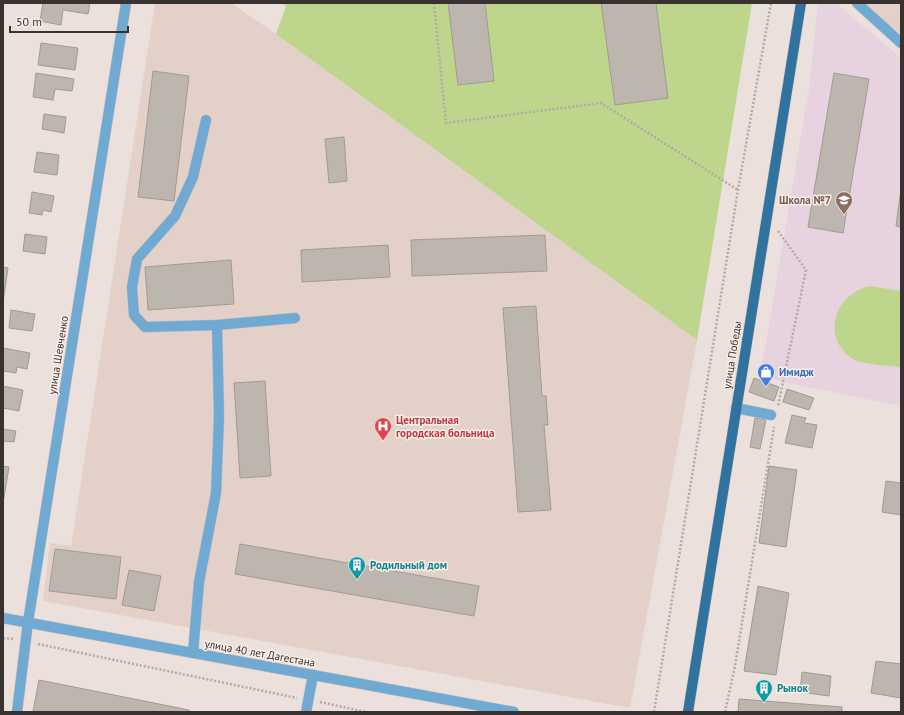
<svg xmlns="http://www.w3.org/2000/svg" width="904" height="715" font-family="'PT Sans',sans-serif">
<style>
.built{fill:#e3d0c9}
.education{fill:#e7d2e0}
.green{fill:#bed68c}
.building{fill:#bdb6ae;stroke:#a29b92}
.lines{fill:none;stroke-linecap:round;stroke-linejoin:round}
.minor-casing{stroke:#c7bdb9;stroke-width:11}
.major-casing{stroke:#c7bdb9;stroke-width:11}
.path{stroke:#b3aaa6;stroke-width:2.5;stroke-dasharray:2 2;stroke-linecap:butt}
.minor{stroke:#70aad2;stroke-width:10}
.major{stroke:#30739e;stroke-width:10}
.labels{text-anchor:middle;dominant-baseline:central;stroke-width:3;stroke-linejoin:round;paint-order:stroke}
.education-label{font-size:11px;font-weight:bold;fill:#785e54;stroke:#f9ede8;text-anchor:end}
.street-label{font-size:11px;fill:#383331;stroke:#f9ede8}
.shop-label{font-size:11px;font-weight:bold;fill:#366cbe;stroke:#f9ede8;text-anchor:start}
.health-label{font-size:11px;font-weight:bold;fill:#be3a42;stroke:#f9ede8;text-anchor:start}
.culture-label{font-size:11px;font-weight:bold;fill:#0d838f;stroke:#f9ede8;text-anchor:start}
</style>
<rect width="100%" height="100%" fill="#ebe0db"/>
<g class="built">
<path d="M 155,3 L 231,3 L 276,34 L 697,340 L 630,708 L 43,601 L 50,543 L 71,546 Z"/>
<path d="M 857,3 L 901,3 L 901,39 Z"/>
</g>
<path class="education" d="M 818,3 L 836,3 L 901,58 L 901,406 L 760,377 L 809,89 Z"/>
<g class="green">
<path d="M 282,3 L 752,3 L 697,340 L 276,34 L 286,6 Z"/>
<path d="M 869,286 L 901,291 L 901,367 C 891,366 860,364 853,359 C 821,338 834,295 869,286 Z"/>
</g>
<g class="building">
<path d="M 43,3 L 90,3 L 88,14 L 63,10 L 61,25 L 40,21 Z"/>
<path d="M 448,3 L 485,3 L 494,81 L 458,85 Z"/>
<path d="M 601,3 L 656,3 L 668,98 L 615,105 Z"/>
<path d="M 41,43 L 78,48 L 75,70 L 38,65 Z"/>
<path d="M 153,71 L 189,76 L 174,201 L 138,197 Z"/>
<path d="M 36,73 L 74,79 L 72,91 L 55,89 L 53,100 L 33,97 Z"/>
<path d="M 834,73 L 869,79 L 843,233 L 808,227 Z"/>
<path d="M 44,114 L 66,117 L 64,133 L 42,129 Z"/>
<path d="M 344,137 L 347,181 L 329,183 L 325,139 Z"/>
<path d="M 37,152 L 59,155 L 57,175 L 34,172 Z"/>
<path d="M 901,189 L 901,227 L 896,226 Z"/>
<path d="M 32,192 L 54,196 L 51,212 L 43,210 L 42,215 L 29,213 Z"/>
<path d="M 25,234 L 47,237 L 45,254 L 23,251 Z"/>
<path d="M 545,235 L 547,271 L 412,276 L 411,240 Z"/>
<path d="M 388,245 L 390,277 L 302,282 L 301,250 Z"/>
<path d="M 231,260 L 234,304 L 148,310 L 145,267 Z"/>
<path d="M 3,267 L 8,268 L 3,302 Z"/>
<path d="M 536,306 L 542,396 L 546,396 L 548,425 L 544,425 L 551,510 L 518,512 L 503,308 Z"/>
<path d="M 11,310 L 35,314 L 32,331 L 9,328 Z"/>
<path d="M 3,348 L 30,353 L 27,369 L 17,367 L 16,373 L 3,371 Z"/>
<path d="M 754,378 L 779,387 L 774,401 L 749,392 Z"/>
<path d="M 265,381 L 271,476 L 240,478 L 234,383 Z"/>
<path d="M 3,386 L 23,390 L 19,411 L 3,408 Z"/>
<path d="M 787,389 L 814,398 L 809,410 L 783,402 Z"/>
<path d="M 792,415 L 806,418 L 804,423 L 817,425 L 812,448 L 785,443 Z"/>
<path d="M 755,418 L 766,420 L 760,449 L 750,447 Z"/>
<path d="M 3,429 L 16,431 L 14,442 L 4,441 L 3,446 Z"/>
<path d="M 3,466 L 9,467 L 3,503 Z"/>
<path d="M 769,466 L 797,470 L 786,547 L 759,543 Z"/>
<path d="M 886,481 L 901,483 L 901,515 L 882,512 Z"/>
<path d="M 240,544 L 479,586 L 474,616 L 235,574 Z"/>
<path d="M 55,549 L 121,557 L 116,599 L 49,591 Z"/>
<path d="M 129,570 L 161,576 L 154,611 L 122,605 Z"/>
<path d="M 758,586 L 789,593 L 776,675 L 744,671 Z"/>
<path d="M 876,661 L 901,664 L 901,698 L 871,693 Z"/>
<path d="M 802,672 L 831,676 L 829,696 L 800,692 Z"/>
<path d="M 39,680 L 189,710 L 189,712 L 33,712 Z"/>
<path d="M 739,699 L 842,707 L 842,712 L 738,712 Z"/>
</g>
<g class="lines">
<g class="minor-casing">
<g id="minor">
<path d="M 857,3 L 901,43"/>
<path d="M 206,120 L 193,177 L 175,216 L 137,259 L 132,287 L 134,315 L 145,327 L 217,325 L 295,318"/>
<path d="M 736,408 L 771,415"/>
<path d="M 3,618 L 514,712"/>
<path d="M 193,653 L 199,582 L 216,493 L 219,417 L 217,325"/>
<path d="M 17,712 L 28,622 L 126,3"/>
<path d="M 306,712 L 313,675"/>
</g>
</g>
<g class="major-casing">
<path id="major" d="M 688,712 L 801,3"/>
</g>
<g class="path">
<path d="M 434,3 L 446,123 L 601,103 L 738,190"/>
<path d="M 778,231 L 806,270 L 778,406"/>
<path d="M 3,638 L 13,639"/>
<path d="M 38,644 L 297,698"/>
<path d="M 320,702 L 366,712"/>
<path d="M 654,712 L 738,190 L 771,3"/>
<path d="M 725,712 L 735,666 L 774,427"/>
</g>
<use href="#minor" class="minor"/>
<use href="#major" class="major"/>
</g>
<defs>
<g id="school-pin" transform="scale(0.9)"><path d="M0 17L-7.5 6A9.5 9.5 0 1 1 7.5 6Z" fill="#8d6e63" stroke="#f9ede8"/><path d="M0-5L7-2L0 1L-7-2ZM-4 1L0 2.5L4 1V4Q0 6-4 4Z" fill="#fff"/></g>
<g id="shop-pin" transform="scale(0.9)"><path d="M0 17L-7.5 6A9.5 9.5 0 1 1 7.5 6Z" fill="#3f7fe0" stroke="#f9ede8"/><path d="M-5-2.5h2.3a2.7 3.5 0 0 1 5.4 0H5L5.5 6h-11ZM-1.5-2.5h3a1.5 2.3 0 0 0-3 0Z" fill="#fff"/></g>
<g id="hospital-pin" transform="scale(0.9)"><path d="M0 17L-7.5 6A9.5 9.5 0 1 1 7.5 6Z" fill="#e0444e" stroke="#f9ede8"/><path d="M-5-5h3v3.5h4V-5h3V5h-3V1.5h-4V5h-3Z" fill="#fff"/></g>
<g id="building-pin" transform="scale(0.9)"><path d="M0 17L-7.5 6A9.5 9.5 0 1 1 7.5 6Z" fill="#0f9aa8" stroke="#f9ede8"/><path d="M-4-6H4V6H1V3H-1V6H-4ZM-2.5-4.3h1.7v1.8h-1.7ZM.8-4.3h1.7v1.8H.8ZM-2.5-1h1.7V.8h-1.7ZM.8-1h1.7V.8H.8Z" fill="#fff"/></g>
</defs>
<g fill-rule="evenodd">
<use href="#school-pin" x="844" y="200"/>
<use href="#shop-pin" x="766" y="372"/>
<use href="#hospital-pin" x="383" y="426"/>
<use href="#building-pin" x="357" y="565"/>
<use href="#building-pin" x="764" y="688"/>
</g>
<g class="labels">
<g class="education-label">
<text x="831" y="200">Школа №7</text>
</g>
<g class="street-label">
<text transform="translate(58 355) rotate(-81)">улица Шевченко</text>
<text transform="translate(732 355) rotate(-81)">улица Победы</text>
<text transform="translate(260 653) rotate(10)">улица 40 лет Дагестана</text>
</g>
<g class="shop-label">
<text x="779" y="372">Имидж</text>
</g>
<g class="health-label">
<text x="396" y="420">Центральная<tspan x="396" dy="13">городская больница</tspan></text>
</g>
<g class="culture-label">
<text x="370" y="565">Родильный дом</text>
<text x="777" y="688">Рынок</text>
</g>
</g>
<rect width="904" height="715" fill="none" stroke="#383331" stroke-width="8"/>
<path d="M10 26v6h118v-6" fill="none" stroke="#383331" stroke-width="2"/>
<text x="16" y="26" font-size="12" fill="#383331" stroke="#f9ede8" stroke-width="3" paint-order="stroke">50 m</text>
</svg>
